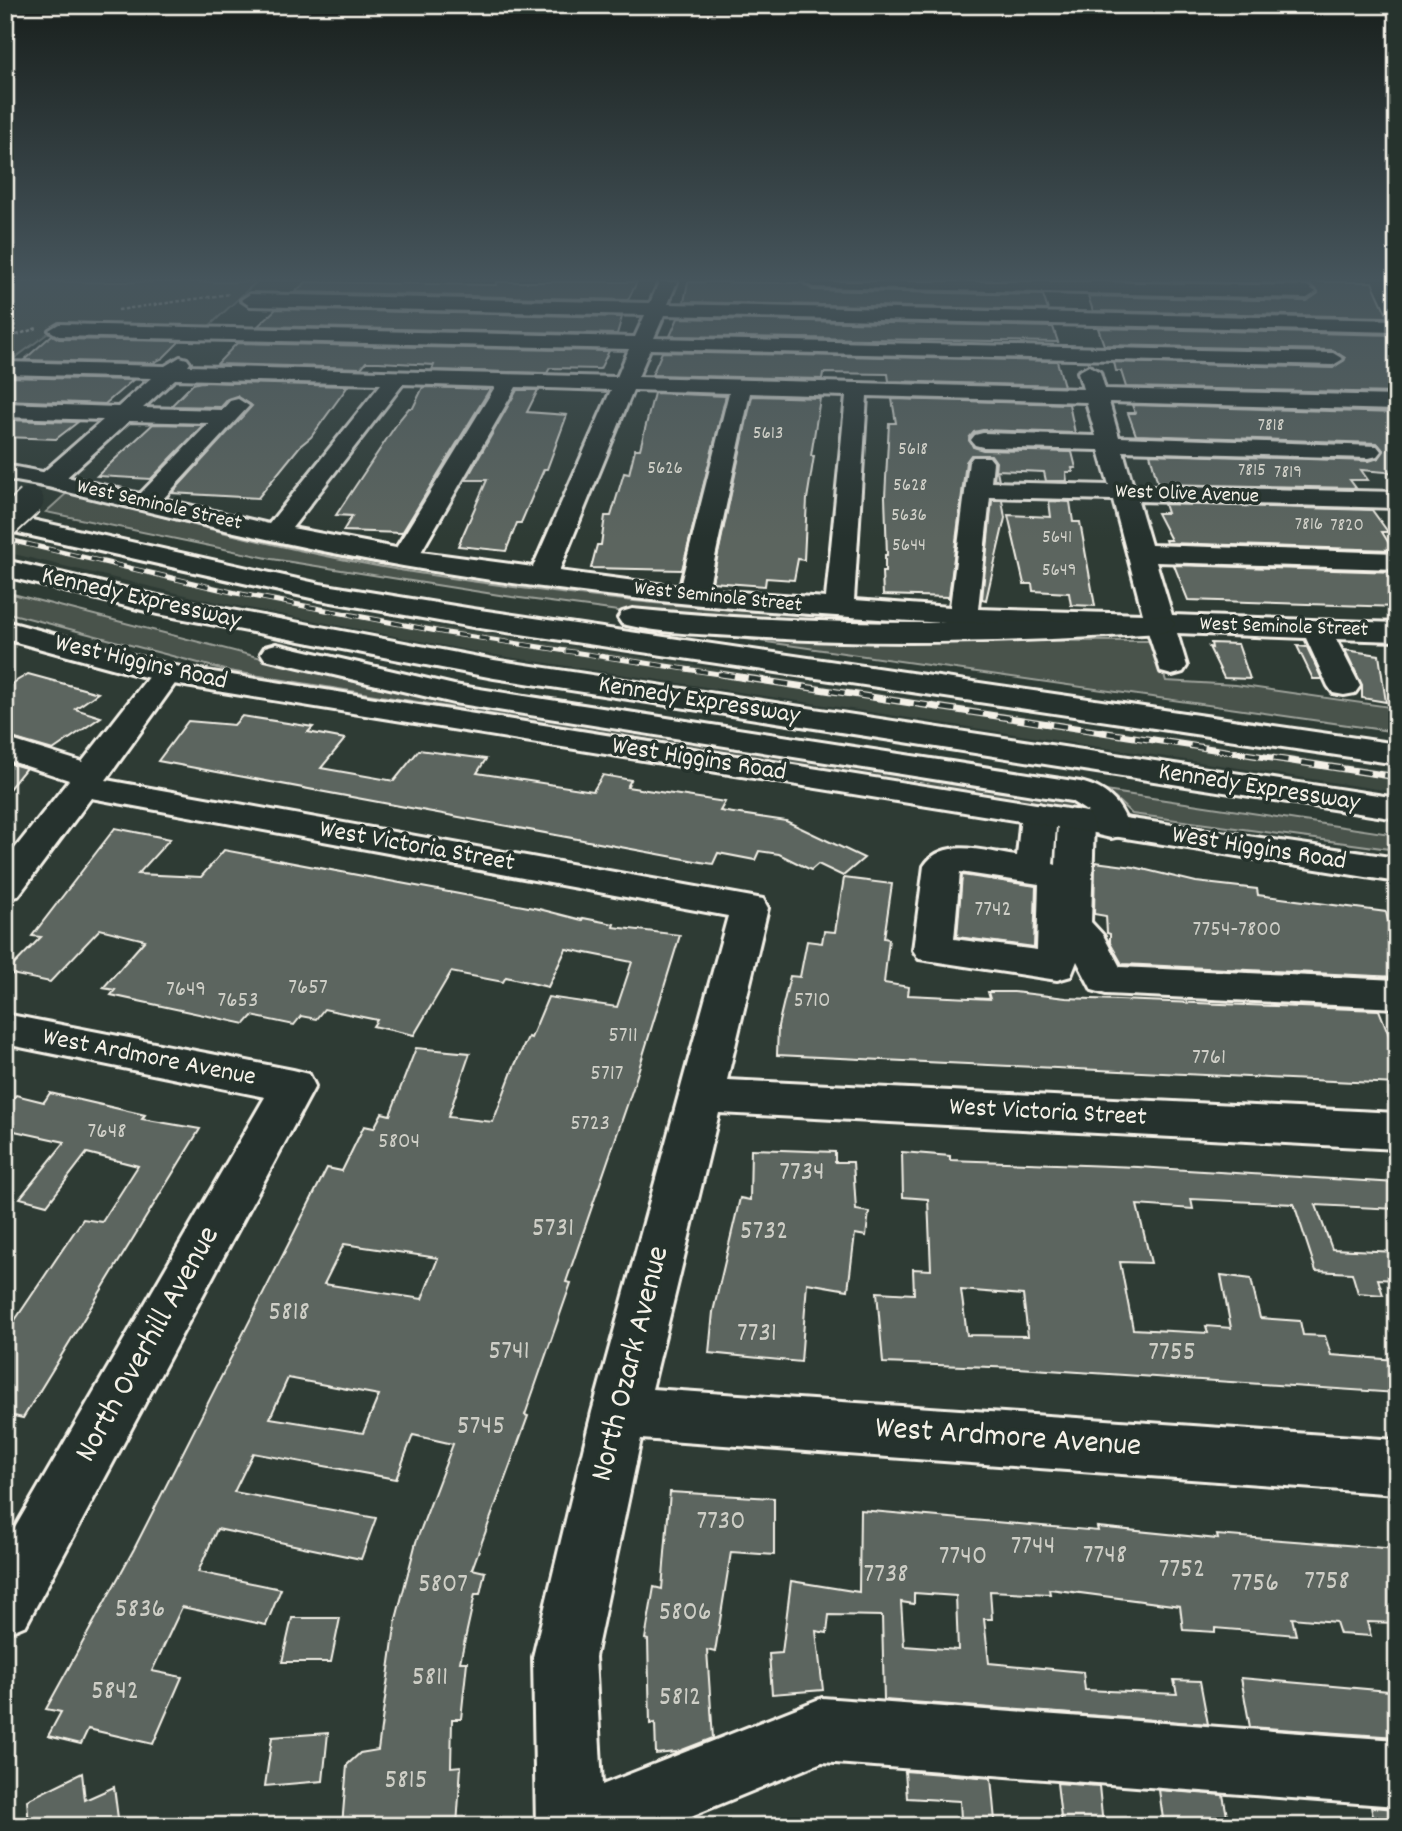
<svg xmlns="http://www.w3.org/2000/svg" width="1402" height="1831" font-family="Dekko,sans-serif">
<style>
.built{fill:#3c4841}
.green{fill:#48524c;stroke:#9ea29a;stroke-width:2}
.building{fill:#5c655e;stroke:#f4f1e8;stroke-width:2;fill-rule:evenodd}
.lines{fill:none;stroke-linecap:round;stroke-linejoin:round}
.minor-casing{stroke:#f4f1e8;stroke-width:6}
.major-casing{stroke:#f4f1e8;stroke-width:6}
.highway-casing{stroke:#f4f1e8;stroke-width:6}
.path{stroke:#f4f1e8;stroke-width:2.5;stroke-dasharray:3.5 2.5;stroke-linecap:butt}
.minor{fill:#26332d;fill-rule:evenodd}
.major{fill:#26332d;fill-rule:evenodd}
.highway{fill:#26332d;fill-rule:evenodd}
.rail-far1-casing{stroke:#f4f1e8;stroke-width:5}
.rail-casing{stroke:#f4f1e8;stroke-width:7}
.rail-far1{stroke:#26332d;stroke-width:3.5;stroke-dasharray:11;stroke-linecap:butt}
.rail{stroke:#26332d;stroke-width:4.5;stroke-dasharray:14;stroke-linecap:butt}
.major-bridge-casing{stroke:#f4f1e8;stroke-width:31;stroke-linecap:butt}
.major-bridge{stroke:#26332d;stroke-width:27}
.labels{text-anchor:middle;dominant-baseline:central;stroke-width:7;stroke-linejoin:round;paint-order:stroke}
.far-number-label{font-size:19px;fill:#cecec6}
.far-street-label{font-size:21px;fill:#f4f1e8;stroke:#26332d}
.number-label{font-size:23px;fill:#cecec6}
.street-label{font-size:26px;fill:#f4f1e8;stroke:#26332d}
.near-number-label{font-size:28px;fill:#cecec6}
.near-street-label{font-size:32px;fill:#f4f1e8;stroke:#26332d}
</style>
<rect width="100%" height="100%" fill="#2e3b34"/>
<filter id="ink" filterUnits="userSpaceOnUse"><feTurbulence type="fractalNoise" baseFrequency=".0143" numOctaves="2"/><feDisplacementMap in="SourceGraphic" scale="14" xChannelSelector="R" yChannelSelector="G"/><feConvolveMatrix kernelMatrix="1 2 1 2 8 2 1 2 1" color-interpolation-filters="sRGB"/></filter>
<g filter="url(#ink)">
<path class="built" d="M 5,536 L 230,588 L 403,621 L 1397,772 L 1397,792 L 482,653 L 202,599 L 5,552 Z"/>
<g class="green">
<path d="M 5,282 L 256,282 L 203,332 L 55,328 L 11,361 L 5,361 Z"/>
<path d="M 69,491 C 184,524 300,554 418,573 C 610,604 803,617 996,626 L 641,614 L 512,597 L 272,559 L 46,512 Z"/>
<path d="M 5,592 L 370,686 L 1063,798 L 1081,804 L 1084,809 L 1068,809 L 229,671 L 5,612 Z"/>
<path d="M 689,631 L 846,640 L 1153,641 L 1166,681 L 1236,685 L 1397,708 L 1397,732 Z"/>
<path d="M 1092,789 L 1397,835 L 1397,850 L 1132,814 L 1115,798 Z"/>
</g>
<g class="building">
<path d="M 306,282 L 496,285 L 496,282 L 637,282 L 628,300 L 295,292 Z"/>
<path d="M 688,282 L 802,283 L 813,290 L 1043,295 L 1048,310 L 684,302 Z"/>
<path d="M 1308,282 L 1372,282 L 1388,317 L 1093,311 L 1088,296 L 1307,301 L 1318,293 Z"/>
<path d="M 276,309 L 622,317 L 617,334 L 258,326 Z"/>
<path d="M 678,318 L 1053,327 L 1058,342 L 670,336 Z"/>
<path d="M 1098,328 L 1395,335 L 1397,393 L 1126,387 L 1121,371 L 1116,371 L 1114,362 L 1333,368 L 1345,358 L 1333,350 L 1104,345 Z"/>
<path d="M 52,335 L 59,339 L 180,341 L 163,358 L 153,363 L 24,360 Z"/>
<path d="M 237,343 L 609,351 L 600,369 L 550,368 L 547,373 L 432,370 L 434,365 L 379,362 L 366,362 L 361,368 L 217,364 Z"/>
<path d="M 662,352 L 1057,361 L 1064,386 L 889,381 L 888,374 L 823,373 L 822,379 L 652,375 Z"/>
<path d="M 5,377 L 133,380 L 105,404 L 5,400 Z"/>
<path d="M 201,382 L 348,386 L 311,437 L 300,446 L 258,498 L 172,493 L 252,406 L 237,396 L 228,399 L 221,407 L 171,406 L 193,384 Z"/>
<path d="M 423,387 L 490,389 L 402,533 L 343,531 L 352,516 L 336,515 L 400,419 L 409,408 L 413,408 Z"/>
<path d="M 517,390 L 538,390 L 527,412 L 567,415 L 547,469 L 544,469 L 521,523 L 517,523 L 506,551 L 458,546 L 487,480 L 466,480 Z"/>
<path d="M 654,393 L 726,396 L 682,570 L 591,568 L 597,545 L 601,545 L 605,516 L 611,516 L 624,473 L 629,474 L 635,449 L 640,449 Z"/>
<path d="M 752,396 L 820,398 L 811,456 L 814,456 L 807,499 L 804,560 L 798,559 L 794,580 L 766,578 L 765,586 L 712,582 Z"/>
<path d="M 892,399 L 1069,404 L 1075,433 L 983,430 L 974,432 L 969,438 L 973,447 L 983,450 L 1072,452 L 1076,468 L 1072,468 L 1073,472 L 1066,472 L 1067,481 L 1046,481 L 1044,472 L 997,470 L 999,480 L 994,479 L 996,462 L 991,455 L 971,455 L 966,462 L 949,597 L 883,595 L 882,572 L 885,572 L 885,555 L 887,555 L 885,497 L 889,423 L 896,423 Z"/>
<path d="M 1132,405 L 1397,413 L 1397,473 L 1361,470 L 1368,480 L 1350,480 L 1356,488 L 1158,484 L 1150,454 L 1369,461 L 1379,458 L 1384,451 L 1377,443 L 1136,435 L 1128,413 L 1135,413 Z"/>
<path d="M 5,420 L 78,422 L 56,439 L 5,437 Z"/>
<path d="M 153,424 L 203,425 L 151,479 L 97,476 Z"/>
<path d="M 992,500 L 1002,500 L 1005,518 L 986,600 L 982,599 Z"/>
<path d="M 1049,501 L 1070,502 L 1073,522 L 1080,522 L 1095,606 L 1071,605 L 1069,593 L 1033,591 L 1032,584 L 1024,584 L 1008,515 L 1051,517 Z"/>
<path d="M 1164,504 L 1372,510 L 1388,532 L 1382,532 L 1393,550 L 1166,543 L 1165,540 L 1171,540 L 1157,513 L 1167,513 Z"/>
<path d="M 1174,565 L 1397,572 L 1397,607 L 1188,600 Z"/>
<path d="M 1211,643 L 1238,644 L 1250,679 L 1224,678 L 1209,647 L 1212,648 Z"/>
<path d="M 1297,646 L 1307,647 L 1322,679 L 1313,679 Z"/>
<path d="M 1345,650 L 1379,655 L 1386,702 L 1362,698 L 1362,685 Z"/>
<path d="M 28,674 L 98,693 L 75,709 L 101,717 L 53,750 L 5,736 L 5,688 Z"/>
<path d="M 242,716 L 313,727 L 308,732 L 345,739 L 321,768 L 394,781 L 419,750 L 486,759 L 477,773 L 593,791 L 603,775 L 631,780 L 627,787 L 725,802 L 720,811 L 786,821 L 864,858 L 843,876 L 818,864 L 811,870 L 779,854 L 759,851 L 755,860 L 718,853 L 713,864 L 701,862 L 158,761 L 188,721 L 234,725 Z"/>
<path d="M 5,762 L 26,768 L 5,794 Z"/>
<path d="M 115,828 L 170,839 L 138,874 L 201,877 L 224,850 L 539,909 L 582,920 L 583,918 L 614,924 L 613,927 L 680,935 L 633,1088 L 566,1282 L 571,1283 L 525,1415 L 528,1416 L 472,1569 L 485,1572 L 480,1594 L 475,1594 L 460,1662 L 467,1662 L 461,1719 L 452,1719 L 451,1767 L 461,1766 L 457,1826 L 342,1826 L 347,1765 L 360,1753 L 378,1750 L 396,1619 L 416,1542 L 453,1444 L 413,1435 L 396,1479 L 253,1453 L 234,1492 L 376,1518 L 361,1559 L 217,1529 L 198,1572 L 281,1589 L 266,1625 L 182,1607 L 152,1671 L 182,1677 L 153,1744 L 88,1729 L 81,1744 L 48,1736 L 61,1712 L 46,1709 L 134,1549 L 327,1168 L 342,1171 L 364,1126 L 374,1128 L 382,1113 L 390,1115 L 416,1048 L 470,1053 L 448,1117 L 493,1122 L 513,1069 L 528,1037 L 531,1038 L 548,997 L 617,1007 L 632,962 L 566,949 L 548,987 L 506,977 L 503,982 L 451,972 L 414,1035 L 373,1026 L 377,1020 L 324,1009 L 316,1019 L 301,1016 L 294,1025 L 252,1016 L 245,1024 L 111,995 L 115,990 L 103,988 L 145,940 L 100,929 L 50,982 L 6,973 L 41,937 L 32,936 ZM 344,1244 L 438,1258 L 422,1299 L 324,1284 ZM 288,1378 L 379,1395 L 363,1433 L 270,1418 Z"/>
<path d="M 1095,862 L 1134,867 L 1196,882 L 1257,889 L 1258,895 L 1386,912 L 1397,958 L 1397,977 L 1122,964 L 1110,943 L 1110,934 L 1107,933 L 1106,916 L 1094,914 Z"/>
<path d="M 962,875 L 1036,886 L 1034,947 L 957,937 Z"/>
<path d="M 844,878 L 892,884 L 884,938 L 889,939 L 884,983 L 909,987 L 908,995 L 990,999 L 988,992 L 1014,992 L 1066,998 L 1379,1010 L 1391,1040 L 1397,1040 L 1397,1084 L 777,1055 L 778,1026 L 790,976 L 800,977 L 807,941 L 822,943 L 824,931 L 835,932 Z"/>
<path d="M 50,1093 L 145,1115 L 142,1119 L 200,1129 L 23,1418 L 5,1414 L 5,1335 L 83,1219 L 102,1222 L 138,1166 L 87,1153 L 47,1205 L 20,1198 L 65,1142 L 5,1129 L 5,1108 L 16,1095 L 44,1102 Z"/>
<path d="M 751,1149 L 835,1152 L 835,1162 L 853,1162 L 856,1210 L 869,1212 L 866,1236 L 855,1234 L 848,1290 L 807,1283 L 801,1362 L 709,1353 L 713,1312 L 740,1198 L 750,1200 Z"/>
<path d="M 902,1152 L 950,1156 L 950,1160 L 1138,1167 L 1397,1183 L 1397,1209 L 1316,1205 L 1332,1249 L 1397,1252 L 1397,1280 L 1378,1279 L 1383,1295 L 1358,1293 L 1352,1273 L 1316,1271 L 1294,1204 L 1191,1199 L 1193,1209 L 1137,1205 L 1151,1263 L 1120,1262 L 1133,1329 L 1208,1333 L 1206,1326 L 1231,1328 L 1221,1275 L 1251,1279 L 1260,1318 L 1300,1321 L 1303,1335 L 1325,1336 L 1331,1355 L 1397,1360 L 1397,1393 L 1018,1368 L 883,1363 L 877,1292 L 914,1294 L 913,1269 L 931,1270 L 928,1199 L 903,1197 ZM 961,1290 L 1023,1295 L 1028,1336 L 967,1335 Z"/>
<path d="M 670,1492 L 774,1498 L 774,1555 L 731,1552 L 715,1652 L 707,1650 L 713,1738 L 677,1752 L 656,1754 L 655,1723 L 650,1724 L 648,1640 L 645,1639 L 654,1587 L 662,1589 Z"/>
<path d="M 860,1510 L 1098,1531 L 1097,1527 L 1218,1539 L 1217,1535 L 1397,1549 L 1397,1623 L 1367,1622 L 1371,1636 L 1340,1634 L 1336,1622 L 1292,1618 L 1296,1635 L 1215,1628 L 1215,1632 L 1183,1630 L 1180,1606 L 1049,1589 L 1050,1594 L 990,1591 L 992,1619 L 984,1619 L 989,1663 L 1083,1672 L 1085,1690 L 1177,1694 L 1174,1680 L 1200,1681 L 1208,1724 L 884,1700 L 882,1616 L 829,1615 L 827,1633 L 816,1631 L 823,1690 L 772,1694 L 769,1654 L 782,1653 L 791,1581 L 859,1592 ZM 914,1593 L 956,1596 L 958,1650 L 904,1646 L 901,1602 L 914,1604 Z"/>
<path d="M 292,1618 L 340,1618 L 331,1662 L 282,1662 Z"/>
<path d="M 1241,1678 L 1389,1691 L 1397,1720 L 1397,1737 L 1250,1727 Z"/>
<path d="M 328,1733 L 323,1781 L 265,1786 L 272,1737 Z"/>
<path d="M 905,1771 L 991,1778 L 995,1821 L 961,1819 L 960,1801 L 907,1798 Z"/>
<path d="M 82,1773 L 85,1800 L 114,1787 L 119,1826 L 29,1826 L 27,1800 Z"/>
<path d="M 1057,1783 L 1099,1786 L 1103,1826 L 1062,1826 Z"/>
<path d="M 1159,1790 L 1223,1795 L 1229,1826 L 1164,1826 Z"/>
<path d="M 1371,1807 L 1397,1809 L 1397,1826 L 1375,1826 Z"/>
</g>
<g class="lines">
<g class="minor-casing">
<g id="minor">
<path d="M 659,282 L 677,282 L 668,304 L 1397,320 L 1397,332 L 664,315 L 654,338 L 1333,353 L 1343,359 L 1333,365 L 650,349 L 638,377 L 1083,389 L 1078,372 L 1089,366 L 1100,372 L 1105,389 L 1397,396 L 1397,410 L 1109,402 L 1119,437 L 1377,446 L 1381,451 L 1377,456 L 1369,458 L 1123,451 L 1133,486 L 1397,492 L 1397,508 L 1138,501 L 1151,545 L 1397,553 L 1397,569 L 1156,562 L 1172,615 L 1397,623 L 1397,641 L 1336,639 L 1360,686 L 1355,693 L 1344,695 L 1333,693 L 1328,686 L 1306,638 L 1177,633 L 1187,666 L 1183,672 L 1172,675 L 1161,672 L 1148,632 C 898,623 649,608 403,566 C 281,545 160,515 40,485 L 37,480 L 40,475 L 103,420 L 5,417 L 5,403 L 118,407 L 151,378 L 5,374 L 5,362 L 165,366 L 180,357 L 187,359 L 190,363 L 188,366 L 617,377 L 629,349 L 59,336 L 49,330 L 59,324 L 635,337 L 645,315 L 250,306 L 241,300 L 250,294 L 650,303 ZM 175,379 L 381,384 L 269,524 L 163,499 L 249,406 L 238,399 L 230,401 L 222,410 L 143,408 ZM 403,384 L 495,387 L 396,548 L 292,528 ZM 516,387 L 611,390 L 533,567 L 421,552 ZM 633,390 L 729,393 L 680,587 L 559,571 ZM 750,393 L 846,396 L 826,598 L 708,590 ZM 867,396 L 1086,402 L 1096,436 L 983,433 L 975,435 L 971,440 L 975,445 L 983,447 L 1099,450 L 1109,485 L 991,482 L 993,462 L 989,457 L 973,457 L 969,462 L 950,607 L 854,600 ZM 129,421 L 209,423 L 140,494 L 67,477 ZM 990,497 L 1113,500 L 1143,614 L 978,609 Z"/>
<path d="M 804,282 L 1084,282 L 1307,286 L 1316,292 L 1307,298 L 813,287 Z"/>
<path d="M 167,665 L 178,667 L 182,674 L 106,780 L 763,899 L 768,908 L 727,1080 L 1397,1113 L 1397,1149 L 719,1113 L 652,1389 L 1397,1440 L 1397,1494 L 641,1439 L 595,1657 L 602,1785 L 822,1698 L 1397,1740 L 1397,1806 L 822,1762 L 667,1826 L 536,1826 L 533,1657 L 592,1412 L 728,916 L 91,798 L 18,896 L 5,899 L 5,861 L 69,780 L 5,759 L 5,738 L 82,762 L 156,667 Z"/>
<path d="M 1039,804 L 1051,808 L 1057,815 L 1053,864 L 1056,865 L 1058,821 L 1063,813 L 1076,810 L 1089,813 L 1094,821 L 1091,922 L 1103,935 L 1120,967 L 1397,980 L 1397,1008 L 1106,994 L 1092,990 L 1077,961 L 1071,976 L 1057,980 L 919,959 L 913,950 L 924,866 C 943,836 986,852 1017,856 L 1021,815 L 1027,808 ZM 960,872 L 1039,884 L 1037,950 L 954,939 Z"/>
<path d="M 5,1014 L 293,1070 L 309,1074 L 315,1086 L 26,1625 L 5,1634 L 5,1545 L 265,1097 L 5,1044 Z"/>
</g>
</g>
<g class="major-casing">
<g id="major">
<path d="M 5,465 L 58,475 L 61,480 L 58,485 L 49,487 L 5,479 Z"/>
<path d="M 5,621 L 169,665 L 1111,816 L 1397,858 L 1397,882 L 167,683 L 5,639 Z"/>
</g>
</g>
<g class="highway-casing">
<g id="highway">
<path d="M 5,514 L 320,584 L 473,609 L 1397,744 L 1397,764 L 473,627 L 320,600 L 5,530 Z"/>
<path d="M 5,560 L 158,596 L 494,660 L 1397,798 L 1397,819 L 494,678 L 158,614 L 5,576 Z"/>
<path d="M 632,609 C 808,626 983,627 1160,615 L 1170,618 L 1175,624 L 1170,630 L 1160,633 C 1023,642 886,646 749,637 C 708,634 662,634 622,624 L 618,618 L 622,612 Z"/>
<path d="M 276,644 L 454,685 L 1080,782 C 1106,788 1120,802 1129,827 L 1124,835 L 1111,838 L 1098,835 L 1088,812 L 1071,801 L 454,703 L 265,659 L 261,653 L 265,647 Z"/>
</g>
</g>
<g class="path">
<path d="M 118,310 L 230,294"/>
<path d="M 5,339 L 37,328"/>
</g>
<use href="#minor" class="minor"/>
<use href="#major" class="major"/>
<use href="#highway" class="highway"/>
<g class="rail-far1-casing">
<path id="rail-far1" d="M 5,539 L 236,593 L 447,633 L 732,676"/>
</g>
<g class="rail-casing">
<path id="rail" d="M 720,674 L 1397,777"/>
</g>
<use href="#rail-far1" class="rail-far1"/>
<use href="#rail" class="rail"/>
<g class="major-bridge-casing">
<path id="major-bridge" d="M 5,524 L 30,501"/>
</g>
<use href="#major-bridge" class="major-bridge"/>
</g>
</g>
<linearGradient id="sky" x2="0" y2="1"><stop stop-color="#19201d"/><stop offset="0.52" stop-color="#46555c"/><stop offset="1" stop-color="#46555c" stop-opacity="0"/></linearGradient>
<rect width="1402" height="538" fill="url(#sky)"/>
<g class="labels">
<g class="far-number-label">
<text x="1271" y="426">7818</text>
<text x="768" y="434">5613</text>
<text x="913" y="450">5618</text>
<text x="665" y="469">5626</text>
<text x="1252" y="471">7815</text>
<text x="1288" y="473">7819</text>
<text x="910" y="486">5628</text>
<text x="909" y="516">5636</text>
<text x="1309" y="525">7816</text>
<text x="1347" y="526">7820</text>
<text x="1057" y="538">5641</text>
<text x="909" y="546">5644</text>
<text x="1059" y="571">5649</text>
</g>
<g class="far-street-label">
<text transform="translate(1187 495) rotate(2)">West Olive Avenue</text>
<text transform="translate(159 506) rotate(13)">West Seminole Street</text>
<text transform="translate(718 598) rotate(6)">West Seminole Street</text>
<text transform="translate(1284 628) rotate(2)">West Seminole Street</text>
</g>
<g class="number-label">
<text x="993" y="910">7742</text>
<text x="1237" y="930">7754-7800</text>
<text x="308" y="988">7657</text>
<text x="186" y="990">7649</text>
<text x="238" y="1001">7653</text>
<text x="812" y="1001">5710</text>
<text x="623" y="1036">5711</text>
<text x="1209" y="1058">7761</text>
<text x="607" y="1074">5717</text>
<text x="590" y="1124">5723</text>
<text x="107" y="1132">7648</text>
<text x="399" y="1142">5804</text>
</g>
<g class="street-label">
<text transform="translate(141 599) rotate(13)">Kennedy Expressway</text>
<text transform="translate(141 663) rotate(13)">West Higgins Road</text>
<text transform="translate(699 701) rotate(9)">Kennedy Expressway</text>
<text transform="translate(699 760) rotate(9)">West Higgins Road</text>
<text transform="translate(1259 788) rotate(9)">Kennedy Expressway</text>
<text transform="translate(417 847) rotate(10)">West Victoria Street</text>
<text transform="translate(1259 849) rotate(9)">West Higgins Road</text>
<text transform="translate(149 1058) rotate(11)">West Ardmore Avenue</text>
<text transform="translate(1048 1113) rotate(3)">West Victoria Street</text>
</g>
<g class="near-number-label">
<text x="802" y="1174">7734</text>
<text x="553" y="1230">5731</text>
<text x="764" y="1233">5732</text>
<text x="289" y="1314">5818</text>
<text x="757" y="1335">7731</text>
<text x="509" y="1353">5741</text>
<text x="1172" y="1354">7755</text>
<text x="481" y="1428">5745</text>
<text x="721" y="1523">7730</text>
<text x="1033" y="1548">7744</text>
<text x="1105" y="1557">7748</text>
<text x="963" y="1558">7740</text>
<text x="1182" y="1571">7752</text>
<text x="886" y="1576">7738</text>
<text x="1327" y="1583">7758</text>
<text x="1255" y="1585">7756</text>
<text x="443" y="1586">5807</text>
<text x="140" y="1611">5836</text>
<text x="685" y="1614">5806</text>
<text x="430" y="1679">5811</text>
<text x="115" y="1693">5842</text>
<text x="680" y="1699">5812</text>
<text x="406" y="1782">5815</text>
</g>
<g class="near-street-label">
<text transform="translate(149 1345) rotate(-61)">North Overhill Avenue</text>
<text transform="translate(632 1364) rotate(-76)">North Ozark Avenue</text>
<text transform="translate(1008 1439) rotate(4)">West Ardmore Avenue</text>
</g>
</g>
<rect width="1402" height="1831" fill="none" stroke="#26332d" stroke-width="28"/>
<rect x="14" y="14" width="1374" height="1803" fill="none" stroke="#f4f1e8" stroke-width="2.5" filter="url(#ink)"/>
</svg>
